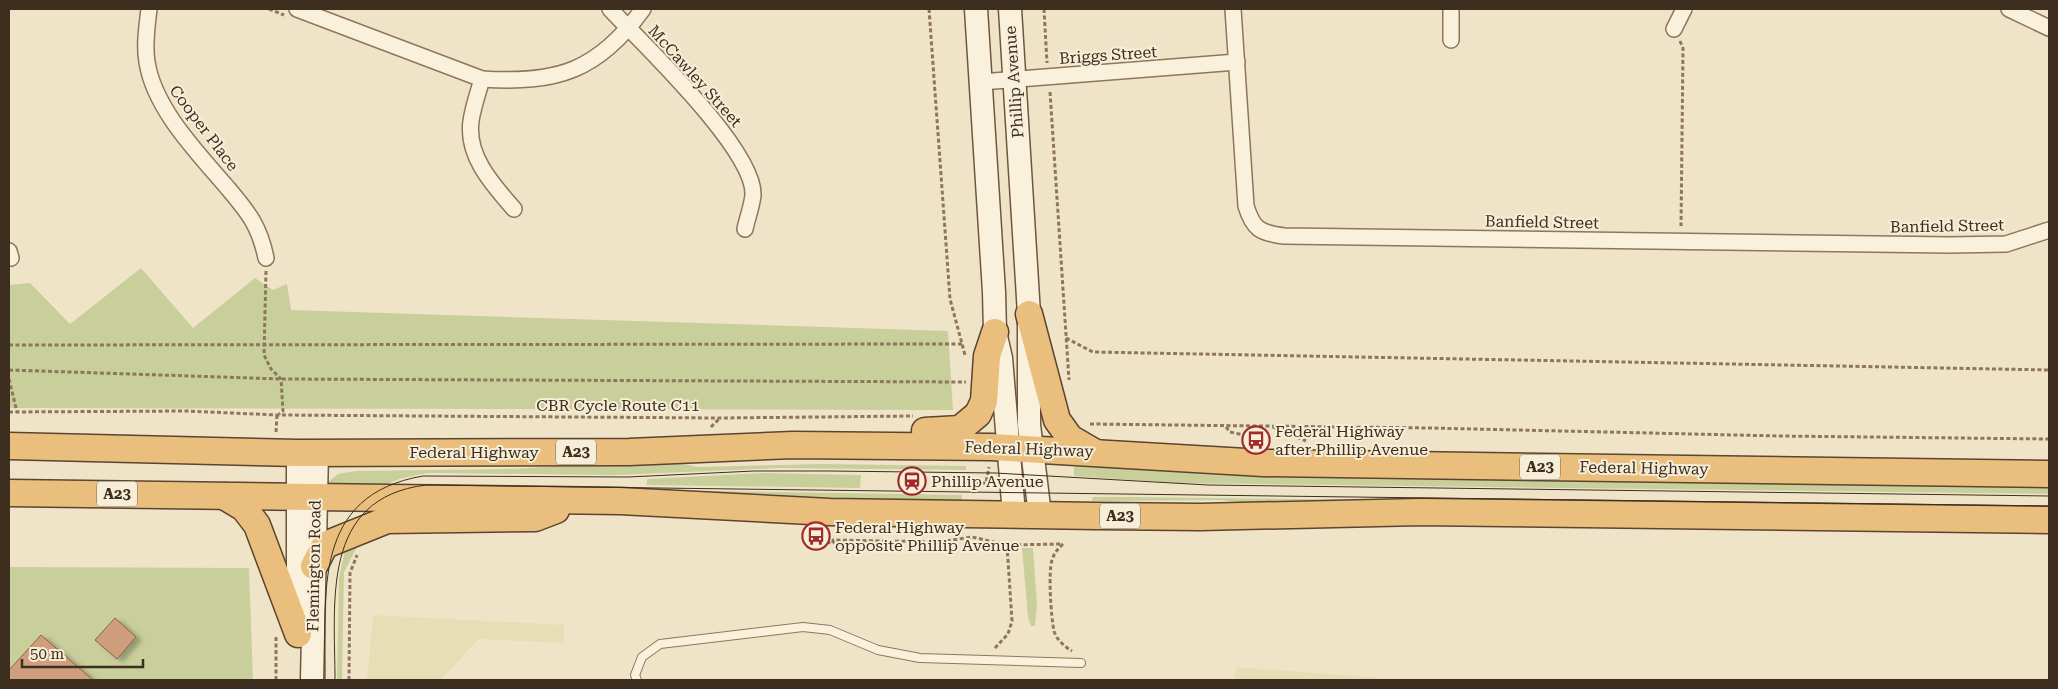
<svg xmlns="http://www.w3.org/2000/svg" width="2058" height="689" font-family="'Roboto Serif',serif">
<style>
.farmland{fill:#e6deb5}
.green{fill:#c9cf9b}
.building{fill:#cf9f7d;stroke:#8d5f41;filter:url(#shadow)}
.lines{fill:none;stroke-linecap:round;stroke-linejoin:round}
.service-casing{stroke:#8d765c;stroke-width:10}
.minor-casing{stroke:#8d765c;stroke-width:18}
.secondary-casing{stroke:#6f573f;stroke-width:25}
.trunk-casing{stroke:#5b4430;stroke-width:29}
.path{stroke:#8d765c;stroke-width:3;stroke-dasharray:4 2.5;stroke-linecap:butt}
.service{stroke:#faf1dc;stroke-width:8}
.minor{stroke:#faf1dc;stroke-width:15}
.secondary{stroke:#faf1dc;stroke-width:22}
.trunk{stroke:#eabe7c;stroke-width:26}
.tram{stroke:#3d2e20;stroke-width:1}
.labels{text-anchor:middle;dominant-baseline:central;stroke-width:4;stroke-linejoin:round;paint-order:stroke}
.shield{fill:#f7eed8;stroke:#756857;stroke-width:1}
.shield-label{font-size:15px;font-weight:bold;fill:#3d2e20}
.street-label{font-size:16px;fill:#3d2e20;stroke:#f7eed8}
.poi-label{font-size:16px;fill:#3d2e20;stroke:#f7eed8;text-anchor:start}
</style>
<defs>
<filter id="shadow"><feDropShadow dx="5.5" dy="3" stdDeviation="2.5" flood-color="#0004"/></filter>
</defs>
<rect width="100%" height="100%" fill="#f0e4c8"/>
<g class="farmland">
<path d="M 373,615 L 564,625 L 564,643 L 479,639 L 440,680 L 367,680 Z"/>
<path d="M 1236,667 L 1237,667 L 1406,680 L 1235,680 Z"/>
</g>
<g class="green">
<path d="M 141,268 L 193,328 L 255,278 L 273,290 L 287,284 L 291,310 L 948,331 L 953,410 L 9,408 L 9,285 L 30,283 L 70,324 Z"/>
<path d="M 667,460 L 697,467 L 820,464 L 966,466 L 966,470 L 780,468 L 616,475 L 427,473 L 399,479 L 380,487 L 323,486 L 338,474 L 356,471 L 511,469 Z"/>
<path d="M 1080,465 L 2049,485 L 2049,494 L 1176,483 L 1074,476 L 1074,467 Z"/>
<path d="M 763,473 L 861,475 L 860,488 L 647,485 L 647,479 Z"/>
<path d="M 650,490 L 962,495 L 962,502 L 952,505 Z"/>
<path d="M 1093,497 L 1128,497 L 1792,505 L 1282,507 L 1220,500 L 1103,501 L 1092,501 Z"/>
<path d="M 358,545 L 344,572 L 342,680 L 337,680 L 339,577 L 346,546 Z"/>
<path d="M 1022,548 L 1033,548 L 1037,605 L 1035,626 L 1031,626 L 1028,617 Z"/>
<path d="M 9,567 L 249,568 L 253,680 L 9,680 Z"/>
</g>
<g class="building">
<path d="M 115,618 L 136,637 L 117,659 L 95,640 Z"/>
<path d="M 41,635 L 93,680 L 9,680 L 9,670 Z"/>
</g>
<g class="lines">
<g class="service-casing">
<path id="service" d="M 637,680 L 635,675 L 642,657 L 660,644 L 803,627 L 830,630 L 878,650 L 920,658 L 1081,663"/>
</g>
<g class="minor-casing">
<g id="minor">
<path d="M 149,9 C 147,26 144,45 147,62 C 154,108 196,151 226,186 C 247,211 259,224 266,258"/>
<path d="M 297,9 L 482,79 C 557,84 598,71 643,9"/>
<path d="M 610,9 C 643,44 755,150 753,195 C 752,206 747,219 745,229"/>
<path d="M 1233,9 L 1246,206 C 1253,229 1260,233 1284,236 L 1950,245 L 2006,244 L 2049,230"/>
<path d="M 1451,9 L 1451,40"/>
<path d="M 2009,9 L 2049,28"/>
<path d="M 1674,29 L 1684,9"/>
<path d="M 482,79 C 478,93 473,107 471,121 C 466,156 493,185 514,209"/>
<path d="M 981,82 L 1237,62"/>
<path d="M 9,251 L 11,258"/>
</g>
</g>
<g class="secondary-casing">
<g id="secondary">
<path d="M 976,9 L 994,292 L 995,332 L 1001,358 L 1014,514"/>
<path d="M 1010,9 L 1029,314 L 1029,425 L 1040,515"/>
<path d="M 298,619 L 298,453"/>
<path d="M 312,680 L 317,452"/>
</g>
</g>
<g class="trunk-casing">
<g id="trunk">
<path d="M 1029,314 L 1057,420 L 1070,438 L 1094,452"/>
<path d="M 925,431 L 960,429 L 978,414 L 984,401 L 987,356 L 995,332"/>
<path d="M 9,446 L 298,453 L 629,452 L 793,445 L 991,447 L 1263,463 L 2049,474"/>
<path d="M 9,493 L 620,501 L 830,512 L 1097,516 L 1200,517 L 1421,512 L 2049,520"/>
<path d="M 224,496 L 244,508 L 257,525 L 298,634"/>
<path d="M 314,566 L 325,545 L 387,520 L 535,518 L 556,510"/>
</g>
</g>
<g class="path">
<path d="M 269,9 L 284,15"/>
<path d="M 929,9 L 950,299 L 965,355"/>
<path d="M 1044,9 L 1047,63"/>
<path d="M 1680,41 L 1683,48 L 1681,226"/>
<path d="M 1050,92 L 1069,380"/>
<path d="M 266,271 L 264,355 L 271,369 L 281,379 L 283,411 L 279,414"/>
<path d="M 1066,338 L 1093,352 L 2049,370"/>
<path d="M 9,345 L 963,344"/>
<path d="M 9,370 L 281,379 L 966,382"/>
<path d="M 9,379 L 17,412"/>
<path d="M 9,412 L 186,411 L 277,415 L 720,418 L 913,416"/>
<path d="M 1090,424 L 1430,428 L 1780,436 L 2049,439"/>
<path d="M 711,427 L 720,418"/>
<path d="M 1226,427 L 1230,432 L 1244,435 L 1253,440"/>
<path d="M 1273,427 L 1306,441"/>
<path d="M 276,432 L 277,415"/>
<path d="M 974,493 L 972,483 L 986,483 L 989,467"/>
<path d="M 813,536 L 813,542 L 833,543 L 833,540 L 939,542 L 972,537 L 1007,545 L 1063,544"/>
<path d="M 1063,544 C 1058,549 1054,553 1052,560 C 1048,573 1051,617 1054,631 C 1056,639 1065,647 1072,651"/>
<path d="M 995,648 L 1008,634 L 1012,621 L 1007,545"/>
<path d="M 276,680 L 276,637"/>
<path d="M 349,680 L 350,573 L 357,555"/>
</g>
<use href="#service" class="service"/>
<use href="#minor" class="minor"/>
<use href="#secondary" class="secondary"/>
<use href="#trunk" class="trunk"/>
<g class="tram">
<path d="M 325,680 C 326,594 311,495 423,476 L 628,477 L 754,471 L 831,471 L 995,473 L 1208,485 L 2049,496"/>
<path d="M 335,680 C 335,602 320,498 426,485 L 2049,506"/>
</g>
</g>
<defs>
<g id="bus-ring" transform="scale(1.4375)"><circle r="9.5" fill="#f7eed8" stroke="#9e2a2b" stroke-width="1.5"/><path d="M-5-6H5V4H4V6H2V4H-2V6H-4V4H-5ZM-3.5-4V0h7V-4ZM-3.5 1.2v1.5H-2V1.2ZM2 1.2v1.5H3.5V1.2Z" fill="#9e2a2b"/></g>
<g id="station-ring" transform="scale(1.4375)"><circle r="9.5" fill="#f7eed8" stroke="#9e2a2b" stroke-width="1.5"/><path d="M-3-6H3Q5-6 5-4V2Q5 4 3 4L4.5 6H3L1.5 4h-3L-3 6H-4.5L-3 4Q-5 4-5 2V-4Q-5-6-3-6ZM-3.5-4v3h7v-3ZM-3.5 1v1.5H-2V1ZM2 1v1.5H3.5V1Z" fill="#9e2a2b"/></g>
</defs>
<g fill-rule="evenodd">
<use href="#bus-ring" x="1256" y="440"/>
<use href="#station-ring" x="912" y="481"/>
<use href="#bus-ring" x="816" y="536"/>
</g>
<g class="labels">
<g class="shield">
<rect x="556" y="439.5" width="40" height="25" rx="4"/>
<rect x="1520" y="454.5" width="40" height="25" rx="4"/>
<rect x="97" y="481.5" width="40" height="25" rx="4"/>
<rect x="1100" y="503.5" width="40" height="25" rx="4"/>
</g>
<g class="shield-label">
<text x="576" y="452">A23</text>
<text x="1540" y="467">A23</text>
<text x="117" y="494">A23</text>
<text x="1120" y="516">A23</text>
</g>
<g class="street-label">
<text transform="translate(1108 55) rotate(-4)">Briggs Street</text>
<text transform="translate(695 76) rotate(48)">McCawley Street</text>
<text transform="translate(1014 82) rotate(-94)">Phillip Avenue</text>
<text transform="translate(204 128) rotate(53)">Cooper Place</text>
<text transform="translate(1542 222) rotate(1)">Banfield Street</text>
<text transform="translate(1947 226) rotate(-1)">Banfield Street</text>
<text x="618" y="405">CBR Cycle Route C11</text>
<text transform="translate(1029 449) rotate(2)">Federal Highway</text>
<text x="474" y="452">Federal Highway</text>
<text transform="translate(1644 468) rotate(1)">Federal Highway</text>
<text transform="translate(314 566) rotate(-89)">Flemington Road</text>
</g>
<g class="poi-label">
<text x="1275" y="431">Federal Highway<tspan x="1275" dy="18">after Phillip Avenue</tspan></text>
<text x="931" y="481">Phillip Avenue</text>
<text x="835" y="527">Federal Highway<tspan x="835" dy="18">opposite Phillip Avenue</tspan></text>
</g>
</g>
<rect width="2058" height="689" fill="none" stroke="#3d2e20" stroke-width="20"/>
<path d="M22 659v8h121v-8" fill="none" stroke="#3d2e20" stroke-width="2.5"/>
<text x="30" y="659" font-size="15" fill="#3d2e20" stroke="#f7eed8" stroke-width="4" paint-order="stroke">50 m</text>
</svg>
